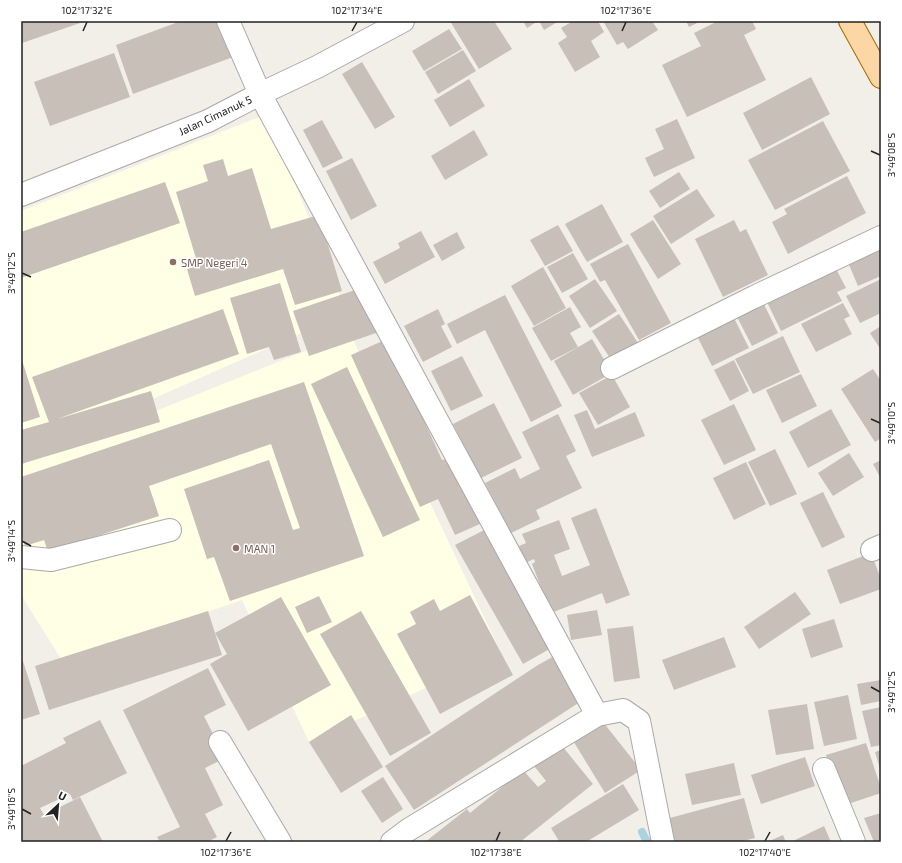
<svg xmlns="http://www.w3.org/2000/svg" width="902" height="863" font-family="'Exo 2',sans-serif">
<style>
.education{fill:#ffffe5}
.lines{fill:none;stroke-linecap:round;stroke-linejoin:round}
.stream{stroke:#aad3df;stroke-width:8}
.building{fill:#c7bfb8}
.minor-casing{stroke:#a9a9a9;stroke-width:24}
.major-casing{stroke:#a06b00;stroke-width:24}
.minor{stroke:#fff;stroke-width:22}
.major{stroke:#fcd6a4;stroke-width:22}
.ticks{fill:none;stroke:#222;stroke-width:1.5}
.education-dot{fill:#8d6e63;stroke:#fff;stroke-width:1.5}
.labels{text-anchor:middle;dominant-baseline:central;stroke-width:3;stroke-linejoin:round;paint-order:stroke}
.street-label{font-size:11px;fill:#222;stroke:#fff}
.education-label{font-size:11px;fill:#785e54;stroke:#fff;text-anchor:start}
.neatline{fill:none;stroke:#222;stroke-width:1.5}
.ticks-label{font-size:10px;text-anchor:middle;fill:#222}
</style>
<rect width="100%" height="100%" fill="#f2efe9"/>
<g class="education">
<path d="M 267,114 L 347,313 L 21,457 L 21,211 Z"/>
<path d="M 350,333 L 501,653 L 309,742 L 242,600 L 63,662 L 21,595 L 21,465 Z"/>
</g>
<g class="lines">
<path class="stream" d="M 642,832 L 647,842"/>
</g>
<g class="building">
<path d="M 21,21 L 86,21 L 22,43 Z"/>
<path d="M 181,21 L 220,21 L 233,57 L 133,94 L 116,45 Z"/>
<path d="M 450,21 L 494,21 L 512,49 L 479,69 Z"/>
<path d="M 523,21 L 538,21 L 527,28 Z"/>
<path d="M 539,21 L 559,21 L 544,30 Z"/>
<path d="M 573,21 L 598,21 L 604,32 L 591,41 L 600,57 L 575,72 L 558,43 L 567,37 L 561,28 Z"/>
<path d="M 603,21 L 652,21 L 658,30 L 628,49 L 623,42 L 617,45 Z"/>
<path d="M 686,21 L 701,21 L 689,27 Z"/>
<path d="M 718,21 L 752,21 L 756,29 L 744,35 L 766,80 L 687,117 L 662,65 L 701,46 L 694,33 Z"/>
<path d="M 449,29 L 462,49 L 424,71 L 412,51 Z"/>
<path d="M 463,50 L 476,71 L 438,94 L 425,72 Z"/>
<path d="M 114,53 L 130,97 L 50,126 L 34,82 Z"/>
<path d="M 362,62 L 395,117 L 375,129 L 342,74 Z"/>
<path d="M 811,77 L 830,114 L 762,150 L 743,113 Z"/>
<path d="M 469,79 L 485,106 L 450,127 L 434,100 Z"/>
<path d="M 677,119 L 695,158 L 654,177 L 645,158 L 664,149 L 655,129 Z"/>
<path d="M 322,120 L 343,158 L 323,168 L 303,130 Z"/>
<path d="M 823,121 L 850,171 L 775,210 L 748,160 Z"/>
<path d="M 474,130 L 488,155 L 445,180 L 431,156 Z"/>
<path d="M 352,158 L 377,206 L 351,220 L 326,171 Z"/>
<path d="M 223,159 L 228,176 L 252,168 L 271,229 L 319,215 L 342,291 L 295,305 L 283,269 L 195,296 L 187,269 L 198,265 L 176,192 L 208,181 L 203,165 Z"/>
<path d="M 679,172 L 690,189 L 660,208 L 649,191 Z"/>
<path d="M 847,176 L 866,213 L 788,254 L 772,222 L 787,214 L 784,209 Z"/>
<path d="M 165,182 L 180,223 L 21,278 L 21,232 Z"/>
<path d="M 697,189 L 715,216 L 671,244 L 653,216 Z"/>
<path d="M 602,204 L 623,242 L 587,262 L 565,224 Z"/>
<path d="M 653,220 L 681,264 L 658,279 L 630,234 Z"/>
<path d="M 734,220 L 740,232 L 746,229 L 768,275 L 723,297 L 695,239 Z"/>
<path d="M 558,225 L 573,251 L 545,266 L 530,240 Z"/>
<path d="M 421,231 L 435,257 L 385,284 L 373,262 L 400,248 L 398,243 Z"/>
<path d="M 457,232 L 465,248 L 442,261 L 433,245 Z"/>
<path d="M 628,244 L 671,323 L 639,340 L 605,280 L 600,282 L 590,264 Z"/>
<path d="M 881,245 L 881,276 L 858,286 L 847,260 Z"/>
<path d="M 573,253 L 588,279 L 562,293 L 547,267 Z"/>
<path d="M 834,265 L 846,288 L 837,292 L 842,301 L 781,331 L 766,300 Z"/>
<path d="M 543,267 L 566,308 L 534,326 L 511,286 Z"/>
<path d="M 595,279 L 617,311 L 590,328 L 569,296 Z"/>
<path d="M 881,279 L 881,313 L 860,323 L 846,296 Z"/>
<path d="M 280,283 L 301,352 L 274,360 L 269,347 L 247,354 L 230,298 Z"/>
<path d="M 364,287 L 379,332 L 309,356 L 293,311 Z"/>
<path d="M 505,295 L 562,406 L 531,422 L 485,330 L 457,344 L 447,324 Z"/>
<path d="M 762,300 L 778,333 L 752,346 L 735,313 Z"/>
<path d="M 843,303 L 850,316 L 844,319 L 852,334 L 816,352 L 801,324 Z"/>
<path d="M 570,307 L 581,327 L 570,333 L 578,347 L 551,361 L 532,328 Z"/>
<path d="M 223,309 L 239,354 L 57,419 L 151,391 L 160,422 L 21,464 L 21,430 L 49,422 L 32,377 Z"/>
<path d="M 438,309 L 445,324 L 441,326 L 452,347 L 423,362 L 404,326 Z"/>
<path d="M 619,314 L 640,346 L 614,364 L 592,331 Z"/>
<path d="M 732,314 L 749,348 L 712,366 L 695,332 Z"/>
<path d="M 881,326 L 881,350 L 870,333 Z"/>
<path d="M 783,336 L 800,372 L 753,394 L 735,359 Z"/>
<path d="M 387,339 L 442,460 L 452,458 L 489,520 L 455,535 L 438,499 L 420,507 L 351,355 Z"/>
<path d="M 592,339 L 612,373 L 573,395 L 554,361 Z"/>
<path d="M 462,356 L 483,396 L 451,411 L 431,371 Z"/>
<path d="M 21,357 L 40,417 L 21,423 Z"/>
<path d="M 734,360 L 749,391 L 730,401 L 714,370 Z"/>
<path d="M 347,367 L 420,520 L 383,537 L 311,384 Z"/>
<path d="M 873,369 L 881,381 L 881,438 L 875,442 L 841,389 Z"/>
<path d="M 801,374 L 817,406 L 782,423 L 766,390 Z"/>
<path d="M 612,375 L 630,407 L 598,425 L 579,393 Z"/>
<path d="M 304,382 L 364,556 L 230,601 L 214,557 L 207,559 L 184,489 L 269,460 L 293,530 L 300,528 L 271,444 L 149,486 L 159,516 L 48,552 L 44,540 L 25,546 L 21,533 L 21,477 Z"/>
<path d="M 494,403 L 522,458 L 481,478 L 453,424 Z"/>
<path d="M 734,404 L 756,450 L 724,465 L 701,420 Z"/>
<path d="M 831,409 L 851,445 L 808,468 L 789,432 Z"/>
<path d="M 587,410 L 595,429 L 635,412 L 645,436 L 592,457 L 574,415 Z"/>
<path d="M 558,414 L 576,451 L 566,456 L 582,488 L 536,510 L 540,519 L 511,533 L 485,483 L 515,468 L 520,479 L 540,469 L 522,432 Z"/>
<path d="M 775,449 L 797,494 L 770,506 L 748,462 Z"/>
<path d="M 849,453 L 864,477 L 833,496 L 818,473 Z"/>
<path d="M 881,460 L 881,479 L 873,464 Z"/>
<path d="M 746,462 L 766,504 L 734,520 L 713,478 Z"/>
<path d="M 823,492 L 845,537 L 822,548 L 800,503 Z"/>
<path d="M 596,508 L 630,595 L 606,604 L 602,593 L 551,613 L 532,564 L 535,562 L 534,559 L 525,563 L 519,546 L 526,543 L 522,534 L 559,520 L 570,549 L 554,555 L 562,576 L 590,565 L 571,518 Z"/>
<path d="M 490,527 L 553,647 L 523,664 L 455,545 Z"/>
<path d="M 871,553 L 881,579 L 881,589 L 840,604 L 827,570 Z"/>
<path d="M 795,592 L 811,614 L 759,649 L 744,627 Z"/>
<path d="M 470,595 L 513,675 L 440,714 L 397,634 L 416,624 L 410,612 L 434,599 L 440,611 Z"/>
<path d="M 319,596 L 332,622 L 307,633 L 295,607 Z"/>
<path d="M 281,597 L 331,685 L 248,731 L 210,664 L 227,654 L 215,633 Z"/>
<path d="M 597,610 L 602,635 L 571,640 L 567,615 Z"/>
<path d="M 208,611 L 222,655 L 49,710 L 35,666 Z"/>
<path d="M 361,611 L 431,733 L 390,756 L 320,634 Z"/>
<path d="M 834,619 L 843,647 L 811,658 L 802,629 Z"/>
<path d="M 633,626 L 640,678 L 614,682 L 607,629 Z"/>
<path d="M 724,637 L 736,667 L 674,690 L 662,660 Z"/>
<path d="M 21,655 L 40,714 L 21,720 Z"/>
<path d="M 556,655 L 583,700 L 414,810 L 385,766 L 538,665 Z"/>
<path d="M 208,668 L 226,705 L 204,716 L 225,758 L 205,768 L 223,805 L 205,814 L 217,837 L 207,842 L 160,842 L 157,837 L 180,827 L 123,710 Z"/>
<path d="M 881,680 L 881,701 L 861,705 L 857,684 Z"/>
<path d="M 848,695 L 857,739 L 824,746 L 814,702 Z"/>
<path d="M 807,704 L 814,749 L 776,755 L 768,710 Z"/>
<path d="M 881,707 L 881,745 L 871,747 L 862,711 Z"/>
<path d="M 351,715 L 383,767 L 341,793 L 309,742 Z"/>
<path d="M 100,720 L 127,773 L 73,800 L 70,794 L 40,808 L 44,815 L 80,797 L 103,842 L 21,842 L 21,766 L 66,743 L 63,738 Z"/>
<path d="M 603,722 L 641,770 L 605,793 L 572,739 Z"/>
<path d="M 558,741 L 593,784 L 520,842 L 425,842 L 467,809 L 470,813 L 523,770 L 538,787 L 546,781 L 531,762 Z"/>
<path d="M 866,743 L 881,788 L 881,793 L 842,806 L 826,755 Z"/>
<path d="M 881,750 L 881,772 L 875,752 Z"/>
<path d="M 805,757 L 815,786 L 761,804 L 751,775 Z"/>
<path d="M 734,763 L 741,795 L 692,805 L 685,774 Z"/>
<path d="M 383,777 L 403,809 L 382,823 L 361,791 Z"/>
<path d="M 623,784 L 639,810 L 586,842 L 557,842 L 559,841 L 551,828 Z"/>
<path d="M 744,798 L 755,838 L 739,842 L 673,842 L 666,819 Z"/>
<path d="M 881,813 L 881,842 L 874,842 L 864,818 Z"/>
<path d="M 824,826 L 831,842 L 791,842 Z"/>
<path d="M 783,835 L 786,842 L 767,842 Z"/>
</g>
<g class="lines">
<g class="minor-casing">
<g id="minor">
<path d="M 228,21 L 260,94 L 597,715"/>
<path d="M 21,195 L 208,121 L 260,94 L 317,67 L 403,21"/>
<path d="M 612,368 L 754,297 L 881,237"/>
<path d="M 872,550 L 881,546"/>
<path d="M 21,557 L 51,560 L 170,530"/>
<path d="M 220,742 L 280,842"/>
<path d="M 824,769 L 854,842"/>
<path d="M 392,842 L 408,830 L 597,715 L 623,710 L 639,721 L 663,842"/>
</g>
</g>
<g class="major-casing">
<path id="major" d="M 850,21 L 881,77"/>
</g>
<use href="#minor" class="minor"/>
<use href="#major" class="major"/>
</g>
<path class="ticks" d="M 83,31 L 87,22M 352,31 L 357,22M 622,31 L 626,22M 871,151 L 880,155M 22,273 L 31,277M 871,419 L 880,423M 22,541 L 31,546M 871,687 L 880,692M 22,809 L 31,814M 226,841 L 231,832M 496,841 L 500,832M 765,841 L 770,832"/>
<g class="education-dot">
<circle cx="173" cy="262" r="4"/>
<circle cx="236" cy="548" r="4"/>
</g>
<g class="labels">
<g class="street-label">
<text transform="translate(215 115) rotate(-25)">Jalan Cimanuk 5</text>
</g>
<g class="education-label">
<text x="181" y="262">SMP Negeri 4</text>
<text x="244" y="548">MAN 1</text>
</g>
</g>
<rect width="902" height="863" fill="none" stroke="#ffffff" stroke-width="44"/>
<g transform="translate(58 805) rotate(26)" stroke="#ffffff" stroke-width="3" paint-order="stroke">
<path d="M0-3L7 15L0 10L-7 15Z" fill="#222222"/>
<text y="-6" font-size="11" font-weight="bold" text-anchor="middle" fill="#222222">U</text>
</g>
<rect x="22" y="22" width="858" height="819" class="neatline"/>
<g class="ticks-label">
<text x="87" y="14">102°17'32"E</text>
<text x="357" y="14">102°17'34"E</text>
<text x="626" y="14">102°17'36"E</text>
<text transform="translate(891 155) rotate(-90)" y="4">3°49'08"S</text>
<text transform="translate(11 273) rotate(-90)" y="4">3°49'12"S</text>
<text transform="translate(891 423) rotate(-90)" y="4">3°49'10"S</text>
<text transform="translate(11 541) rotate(-90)" y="4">3°49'14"S</text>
<text transform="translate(891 692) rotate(-90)" y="4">3°49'12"S</text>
<text transform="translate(11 809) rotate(-90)" y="4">3°49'16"S</text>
<text x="226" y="856">102°17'36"E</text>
<text x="496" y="856">102°17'38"E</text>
<text x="765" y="856">102°17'40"E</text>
</g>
</svg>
